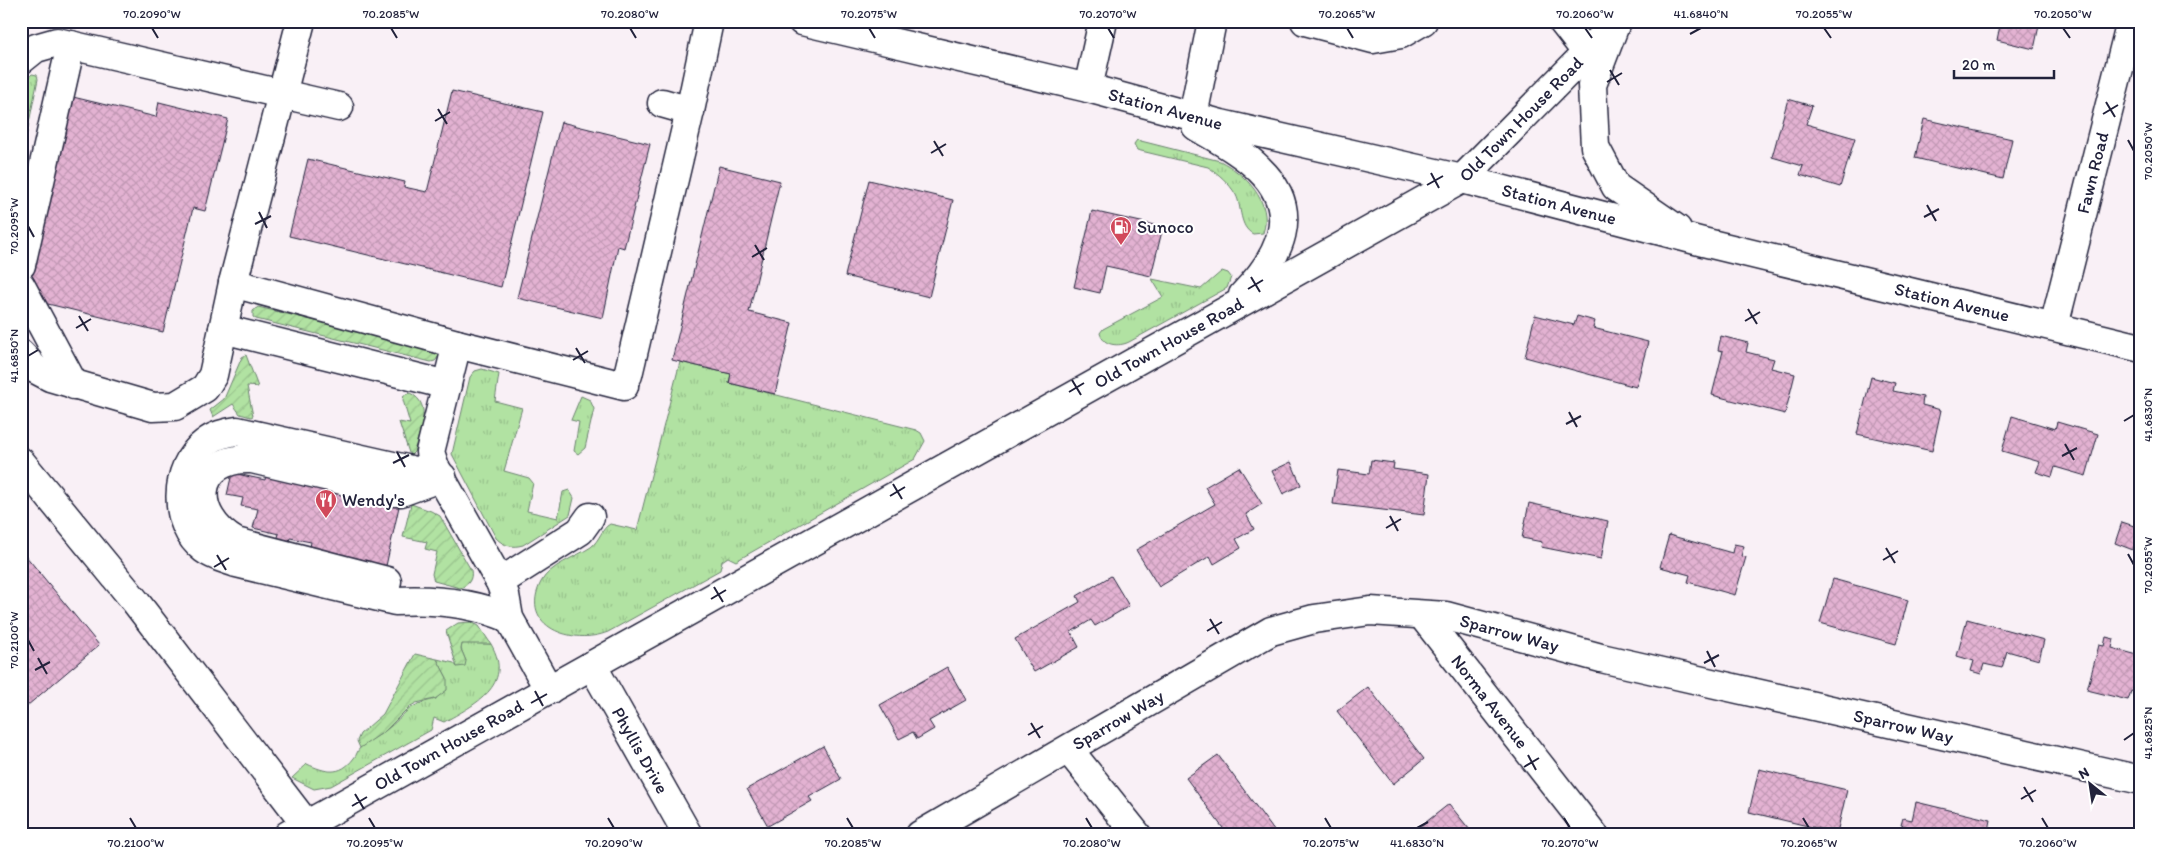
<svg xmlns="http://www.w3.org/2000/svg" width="2162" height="856" font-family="Itim,sans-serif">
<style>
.grass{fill:url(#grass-tufts);stroke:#6a826e}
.garden{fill:url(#garden-furrows);stroke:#6a826e}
.building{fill:url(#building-cross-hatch);stroke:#22223b}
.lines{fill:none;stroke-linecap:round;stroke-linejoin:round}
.minor-casing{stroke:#22223b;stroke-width:31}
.major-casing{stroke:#22223b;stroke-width:31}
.minor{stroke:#fff;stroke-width:28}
.major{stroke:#fff;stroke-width:28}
.ticks{fill:none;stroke:#22223b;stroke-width:2}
.labels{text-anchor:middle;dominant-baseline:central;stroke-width:4;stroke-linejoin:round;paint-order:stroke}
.street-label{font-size:18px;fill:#22223b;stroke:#fff}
.poi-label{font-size:18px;fill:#22223b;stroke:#fff;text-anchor:start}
.neatline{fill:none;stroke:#22223b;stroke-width:2}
.ticks-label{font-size:12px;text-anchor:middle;fill:#22223b}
</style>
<defs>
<pattern id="grass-tufts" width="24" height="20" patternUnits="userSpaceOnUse" patternTransform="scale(1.25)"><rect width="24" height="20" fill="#b1e2a2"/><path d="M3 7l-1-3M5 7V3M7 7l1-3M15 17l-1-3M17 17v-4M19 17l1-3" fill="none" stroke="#98c28c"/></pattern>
<pattern id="garden-furrows" width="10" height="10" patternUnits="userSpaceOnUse" patternTransform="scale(1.25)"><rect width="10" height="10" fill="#b1e2a2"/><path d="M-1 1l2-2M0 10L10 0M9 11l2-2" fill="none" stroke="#98c28c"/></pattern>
<pattern id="building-cross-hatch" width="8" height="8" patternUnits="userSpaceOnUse" patternTransform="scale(1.25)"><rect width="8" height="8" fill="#e3b2d2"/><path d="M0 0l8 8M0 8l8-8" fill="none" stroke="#c299b5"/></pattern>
</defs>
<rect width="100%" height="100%" fill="#f9f0f6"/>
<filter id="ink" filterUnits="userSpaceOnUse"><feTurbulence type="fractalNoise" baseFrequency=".02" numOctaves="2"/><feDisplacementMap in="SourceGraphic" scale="10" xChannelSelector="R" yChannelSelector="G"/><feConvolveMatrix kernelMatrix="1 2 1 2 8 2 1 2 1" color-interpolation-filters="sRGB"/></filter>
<g filter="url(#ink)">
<g class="grass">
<path d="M 32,74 L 37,75 L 38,79 L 25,142 L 21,137 L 21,85 Z"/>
<path d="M 1137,140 L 1220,161 C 1244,173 1274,202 1263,233 L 1253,234 C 1239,227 1242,207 1236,195 C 1229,183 1219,174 1208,167 L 1137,150 L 1134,144 Z"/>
<path d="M 1222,271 L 1228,273 L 1231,277 L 1227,288 L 1129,342 C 1119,347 1103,346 1100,333 L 1103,329 L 1163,297 L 1152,279 L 1201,289 Z"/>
<path d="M 680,362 L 731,374 L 729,383 L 916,430 L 921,433 L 925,441 L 915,459 L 736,561 L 728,557 L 722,561 L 720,570 L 608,632 C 573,646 518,627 541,582 C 550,565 576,557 591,547 C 600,540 601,529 610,524 L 637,530 Z"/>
<path d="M 482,369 L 499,374 L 495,401 L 522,408 L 504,471 L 529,478 L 533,483 L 527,511 L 558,518 L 563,492 L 569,490 L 574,498 L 570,515 L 523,545 C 512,548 504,546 496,538 L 452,454 L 470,377 L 475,371 Z"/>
<path d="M 581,396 L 590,400 L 594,409 L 585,448 L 578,454 L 574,451 L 579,422 L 571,420 Z"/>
<path d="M 466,643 L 491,644 C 515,686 474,705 444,722 L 434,718 L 431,730 L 331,786 L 314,789 L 292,778 L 307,764 C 325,772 340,777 354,758 C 357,755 357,751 360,748 C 366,741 378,737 385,731 C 408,713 404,706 436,699 L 447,678 L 437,659 L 454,663 L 457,667 L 466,661 L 461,649 L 462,644 Z"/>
</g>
<g class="garden">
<path d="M 258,307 L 434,349 L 439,356 L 435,361 L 431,362 L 256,319 L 253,317 L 253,311 Z"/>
<path d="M 246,355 L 258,387 L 247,386 L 253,416 L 251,417 L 240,414 L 233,404 L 213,417 L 210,410 L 224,399 L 242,357 Z"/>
<path d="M 410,393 C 434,405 419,431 414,452 L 410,456 L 399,422 L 410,424 L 403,400 L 404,395 Z"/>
<path d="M 411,504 L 431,511 L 440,516 L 471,570 C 473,579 468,586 460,588 L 434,581 L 432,574 L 437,552 L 425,549 L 427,542 L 403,537 Z"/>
<path d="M 471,622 L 479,626 L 491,644 L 462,644 L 461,649 L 466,661 L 465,666 L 457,667 L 446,631 L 458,623 Z"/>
<path d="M 415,654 L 437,659 L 447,678 L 447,690 L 435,699 L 416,703 L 409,707 L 385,731 L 360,748 L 357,741 L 360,734 L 383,714 Z"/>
</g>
<g class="building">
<path d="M 2001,21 L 2040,21 L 2034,49 L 1997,40 Z"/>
<path d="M 452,91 L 543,112 L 501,287 L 289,236 L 308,159 L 405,182 L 404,187 L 427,192 Z"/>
<path d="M 73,97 L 156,117 L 159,102 L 228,119 L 205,211 L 193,208 L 163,332 L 48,304 L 21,320 L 21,282 L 29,278 Z"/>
<path d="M 1788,99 L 1812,106 L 1806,124 L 1855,138 L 1840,187 L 1800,175 L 1803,166 L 1772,157 Z"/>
<path d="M 1924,119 L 2012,139 L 2003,179 L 1915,158 Z"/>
<path d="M 561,122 L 650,144 L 624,248 L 618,246 L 603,318 L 517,298 Z"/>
<path d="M 719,166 L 780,181 L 749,312 L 792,323 L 775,394 L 729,383 L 731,374 L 672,360 Z"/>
<path d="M 869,180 L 953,200 L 929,297 L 845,276 Z"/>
<path d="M 1092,211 L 1163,227 L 1151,276 L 1106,266 L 1100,293 L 1074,287 Z"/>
<path d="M 1535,315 L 1574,325 L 1577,316 L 1595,321 L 1593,328 L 1648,342 L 1636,387 L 1525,357 Z"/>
<path d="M 1721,336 L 1748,343 L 1746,352 L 1774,359 L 1771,368 L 1795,374 L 1785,414 L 1712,395 L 1723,351 L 1718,350 Z"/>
<path d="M 1871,377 L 1895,383 L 1893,391 L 1923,397 L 1922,405 L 1941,410 L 1932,451 L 1857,434 Z"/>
<path d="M 2012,416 L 2055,429 L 2057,422 L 2098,434 L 2086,476 L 2055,467 L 2052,477 L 2036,472 L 2040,462 L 2002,451 Z"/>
<path d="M 1371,460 L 1394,463 L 1393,469 L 1429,474 L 1424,515 L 1333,504 L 1338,470 L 1369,474 Z"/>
<path d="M 1291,462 L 1301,485 L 1283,494 L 1272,471 Z"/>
<path d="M 1239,467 L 1262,504 L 1246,514 L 1254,529 L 1236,539 L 1241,548 L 1214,564 L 1210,556 L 1159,587 L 1136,550 L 1215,504 L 1205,487 Z"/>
<path d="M 232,473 L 265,480 L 266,474 L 400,502 L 386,566 L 310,547 L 311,542 L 290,538 L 288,543 L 277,540 L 279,534 L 253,528 L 258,509 L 241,506 L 243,498 L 227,495 Z"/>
<path d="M 1529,503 L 1608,521 L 1601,559 L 1541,547 L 1542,542 L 1522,538 Z"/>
<path d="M 2122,522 L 2140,528 L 2133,550 L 2115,543 Z"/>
<path d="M 1669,535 L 1732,553 L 1734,544 L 1744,546 L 1741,556 L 1746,557 L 1735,595 L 1688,582 L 1690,575 L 1660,567 Z"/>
<path d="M 21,550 L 99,645 L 21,711 Z"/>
<path d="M 1111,576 L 1129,606 L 1095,626 L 1091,620 L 1071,632 L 1079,647 L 1034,672 L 1015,639 L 1080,602 L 1077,596 Z"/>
<path d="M 1833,579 L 1908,600 L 1896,644 L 1820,623 Z"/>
<path d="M 1967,619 L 2044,640 L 2039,660 L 2007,651 L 2002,668 L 1984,664 L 1981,674 L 1971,671 L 1974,661 L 1957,656 Z"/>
<path d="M 2106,637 L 2114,639 L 2112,648 L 2141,656 L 2141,694 L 2131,691 L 2128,700 L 2087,690 L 2099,645 L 2104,646 Z"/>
<path d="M 947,667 L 966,700 L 929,721 L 934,729 L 917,739 L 913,732 L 899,739 L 880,705 Z"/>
<path d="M 1368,687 L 1424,759 L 1393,784 L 1337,711 Z"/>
<path d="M 823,746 L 841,779 L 809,797 L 812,801 L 768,826 L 747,789 Z"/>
<path d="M 1218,755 L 1275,832 L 1271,835 L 1228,835 L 1186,778 Z"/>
<path d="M 1759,769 L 1847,790 L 1837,833 L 1749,812 Z"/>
<path d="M 1916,802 L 1991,820 L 1988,835 L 1907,835 L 1909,827 L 1901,825 L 1903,818 L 1912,820 Z"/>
<path d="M 1449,804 L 1474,835 L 1420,835 L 1416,830 Z"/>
</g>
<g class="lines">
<g class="minor-casing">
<g id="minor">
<path d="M 1305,21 L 1373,39 L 1401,34 L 1423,21"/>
<path d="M 1562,21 L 1587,53"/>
<path d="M 21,60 L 36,48 L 57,42 L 282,94 L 301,21"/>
<path d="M 1088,88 L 1103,21"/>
<path d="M 662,103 L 690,111 L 709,21"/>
<path d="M 1193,116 L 1212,21"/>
<path id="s1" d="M 1462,179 L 1617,22"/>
<path d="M 21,265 L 71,45"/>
<path d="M 233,283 L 457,344 L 430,452 L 435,467 L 500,582 L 505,595 L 509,618 L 549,690"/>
<path d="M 21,286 L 74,385"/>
<path id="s2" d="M 2054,326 L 2131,21"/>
<path d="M 223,329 L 447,385"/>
<path d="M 457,344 L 624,386"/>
<path d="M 21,354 L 35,369 L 50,377 L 153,407 L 175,406 L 205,388 L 213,375 L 233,283 L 282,94 L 339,107"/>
<path d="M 628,375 L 690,111"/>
<path d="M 21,462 L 135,601 L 306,824"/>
<path d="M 442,477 L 237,431 C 225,433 215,435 205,443 C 173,467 172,525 204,549 C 213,556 225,559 236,563 L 395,601 C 432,599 474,603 509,618"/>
<path d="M 387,581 L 236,542 C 189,516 192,456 252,459 L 394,492 L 401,492 L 442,477"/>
<path d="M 500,582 L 580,531 L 590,517"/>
<path id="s3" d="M 1422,615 L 1594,835"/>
<path id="s4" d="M 592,665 L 688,835"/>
<path d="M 1069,750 L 1137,835"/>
<path id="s5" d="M 920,835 L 1271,631 L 1314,619 L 1370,611 L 1446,616 L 1601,658 L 2141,780"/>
</g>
</g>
<g class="major-casing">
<g id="major">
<path id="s6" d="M 802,21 L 1088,88 L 1221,124 L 1462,179 L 1703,242 L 2141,348"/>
<path d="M 1615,25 L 1592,85 L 1595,147 L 1616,187 L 1677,229"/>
<path d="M 1196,126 C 1217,139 1241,151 1259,169 C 1304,212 1279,258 1243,295"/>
<path id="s7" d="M 288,835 L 1462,179"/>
</g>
</g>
<use href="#minor" class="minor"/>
<use href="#major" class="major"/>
</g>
</g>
<path class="ticks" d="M 152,28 L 158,38M 391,28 L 397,38M 630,28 L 636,38M 869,28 L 875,38M 1108,28 L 1114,38M 1347,28 L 1353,38M 1585,28 L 1592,38M 1824,28 L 1831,38M 2063,28 L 2070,38M 1690,34 L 1701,28M 1610,70 L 1619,85M 1607,82 L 1622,73M 2106,102 L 2115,117M 438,109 L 447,124M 2103,114 L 2118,105M 435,121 L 450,112M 2128,140 L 2134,151M 934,141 L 943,156M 931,153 L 946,144M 1431,173 L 1439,188M 1427,185 L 1443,176M 1927,205 L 1936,221M 259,212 L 267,228M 1924,217 L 1939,209M 255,224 L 271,216M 28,226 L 34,237M 755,245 L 764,260M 752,257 L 767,248M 1251,277 L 1260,292M 1248,289 L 1263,280M 1748,309 L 1757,324M 79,316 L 88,331M 1745,321 L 1760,312M 76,328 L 91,319M 576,348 L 585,363M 28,356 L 38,350M 573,360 L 588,351M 1072,380 L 1081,395M 1069,392 L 1084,383M 1569,412 L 1577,427M 2124,421 L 2134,415M 1566,424 L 1581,416M 2065,444 L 2074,460M 397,452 L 405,467M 2062,456 L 2077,448M 393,463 L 409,455M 893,484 L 902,499M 890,496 L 905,487M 1390,516 L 1398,531M 1386,528 L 1401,519M 1886,548 L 1895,563M 2128,554 L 2134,565M 217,555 L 226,570M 1883,560 L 1898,551M 214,567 L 229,558M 714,587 L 723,602M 711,599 L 726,590M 1210,619 L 1219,634M 1207,631 L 1222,622M 28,640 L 34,651M 1707,651 L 1715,667M 38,658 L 47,674M 1704,663 L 1719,655M 35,670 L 50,662M 535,691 L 543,706M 531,703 L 547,694M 1031,723 L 1040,738M 1028,735 L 1043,726M 2124,740 L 2134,733M 1528,755 L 1536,770M 1524,767 L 1539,758M 2024,787 L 2033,802M 355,794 L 364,809M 2021,799 L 2036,790M 352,806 L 367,797M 130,818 L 136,828M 369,818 L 375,828M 608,818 L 614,828M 847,818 L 853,828M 1086,818 L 1092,828M 1325,818 L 1331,828M 1564,818 L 1570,828M 1803,818 L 1809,828M 2042,818 L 2048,828M 1417,828 L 1428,822"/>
<defs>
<g id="fuel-pin" transform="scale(1.125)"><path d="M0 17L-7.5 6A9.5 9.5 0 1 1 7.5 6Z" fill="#d1495b" stroke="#fff"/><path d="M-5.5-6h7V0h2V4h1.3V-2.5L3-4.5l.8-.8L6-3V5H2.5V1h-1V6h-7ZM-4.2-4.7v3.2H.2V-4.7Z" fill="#fff"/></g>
<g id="restaurant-pin" transform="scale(1.125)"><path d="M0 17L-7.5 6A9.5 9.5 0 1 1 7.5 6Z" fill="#d1495b" stroke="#fff"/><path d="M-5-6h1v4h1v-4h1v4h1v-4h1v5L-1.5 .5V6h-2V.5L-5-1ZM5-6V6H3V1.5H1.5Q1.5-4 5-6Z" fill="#fff"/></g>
</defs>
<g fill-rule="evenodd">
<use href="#fuel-pin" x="1121" y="227"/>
<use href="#restaurant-pin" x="326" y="500"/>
</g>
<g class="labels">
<g class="street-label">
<text stroke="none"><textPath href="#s6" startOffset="374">Station Avenue</textPath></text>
<text stroke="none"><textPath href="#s1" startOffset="84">Old Town House Road</textPath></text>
<text stroke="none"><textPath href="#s2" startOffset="158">Fawn Road</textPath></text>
<text stroke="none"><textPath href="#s6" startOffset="779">Station Avenue</textPath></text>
<text stroke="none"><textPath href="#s6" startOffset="1184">Station Avenue</textPath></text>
<text stroke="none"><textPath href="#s7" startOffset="1009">Old Town House Road</textPath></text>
<text stroke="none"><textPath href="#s5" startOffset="649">Sparrow Way</textPath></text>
<text stroke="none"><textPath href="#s3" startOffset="110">Norma Avenue</textPath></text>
<text stroke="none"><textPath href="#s5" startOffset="229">Sparrow Way</textPath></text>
<text stroke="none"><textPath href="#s5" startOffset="1054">Sparrow Way</textPath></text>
<text stroke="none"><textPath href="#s7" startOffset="184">Old Town House Road</textPath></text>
<text stroke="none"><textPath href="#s4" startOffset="98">Phyllis Drive</textPath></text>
</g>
<g class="poi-label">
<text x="1137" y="227">Sunoco</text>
<text x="342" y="500">Wendy's</text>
</g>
</g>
<rect width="2162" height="856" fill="none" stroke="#fff" stroke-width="55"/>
<g transform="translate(2090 784) rotate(330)" stroke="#ffffff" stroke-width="4" paint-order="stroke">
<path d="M0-4L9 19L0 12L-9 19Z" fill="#22223b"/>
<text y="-8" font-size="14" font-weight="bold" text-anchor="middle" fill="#22223b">N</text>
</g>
<path d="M1954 70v8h100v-8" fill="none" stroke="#22223b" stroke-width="2.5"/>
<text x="1962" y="70" font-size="15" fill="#22223b" stroke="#ffffff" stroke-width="4" paint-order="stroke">20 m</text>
<rect x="28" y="28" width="2106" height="800" class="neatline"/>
<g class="ticks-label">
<text x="152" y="18">70.2090°W</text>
<text x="391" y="18">70.2085°W</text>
<text x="630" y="18">70.2080°W</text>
<text x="869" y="18">70.2075°W</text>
<text x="1108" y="18">70.2070°W</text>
<text x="1347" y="18">70.2065°W</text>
<text x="1585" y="18">70.2060°W</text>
<text x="1701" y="18">41.6840°N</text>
<text x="1824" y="18">70.2055°W</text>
<text x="2063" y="18">70.2050°W</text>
<text transform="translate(2148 151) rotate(-90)" y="4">70.2050°W</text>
<text transform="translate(14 226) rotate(-90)" y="4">70.2095°W</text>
<text transform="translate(14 356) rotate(-90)" y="4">41.6850°N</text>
<text transform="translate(2148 415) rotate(-90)" y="4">41.6830°N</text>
<text transform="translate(2148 565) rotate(-90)" y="4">70.2055°W</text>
<text transform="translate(14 640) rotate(-90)" y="4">70.2100°W</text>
<text transform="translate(2148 733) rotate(-90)" y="4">41.6825°N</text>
<text x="136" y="847">70.2100°W</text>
<text x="375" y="847">70.2095°W</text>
<text x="614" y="847">70.2090°W</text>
<text x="853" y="847">70.2085°W</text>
<text x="1092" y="847">70.2080°W</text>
<text x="1331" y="847">70.2075°W</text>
<text x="1417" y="847">41.6830°N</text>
<text x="1570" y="847">70.2070°W</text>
<text x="1809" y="847">70.2065°W</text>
<text x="2048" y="847">70.2060°W</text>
</g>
</svg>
